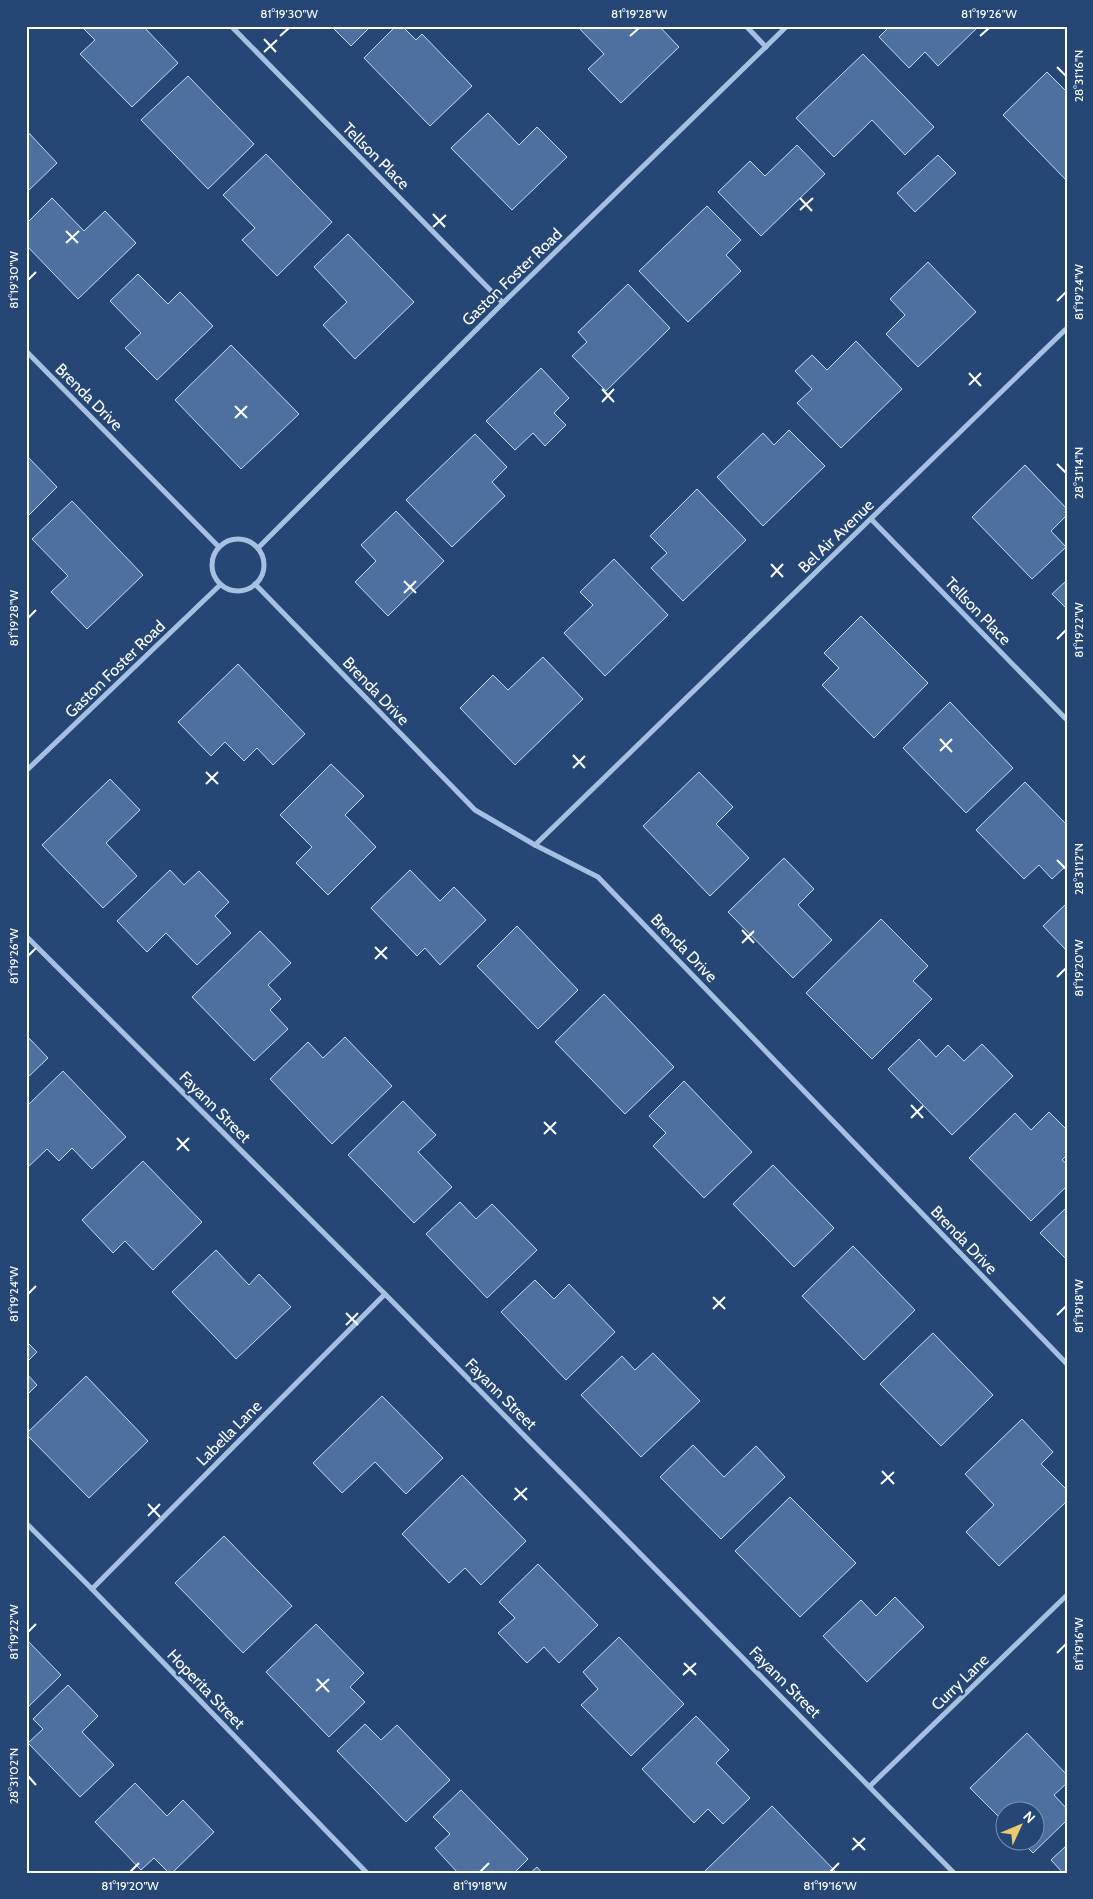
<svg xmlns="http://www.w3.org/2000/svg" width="1093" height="1899" font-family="Cabin,sans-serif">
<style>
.building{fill:#4e70a0;stroke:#c8daf2}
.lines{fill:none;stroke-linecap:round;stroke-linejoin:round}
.street{stroke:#a6c0e2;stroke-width:5}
.ticks{fill:none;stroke:#fff;stroke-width:2}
.labels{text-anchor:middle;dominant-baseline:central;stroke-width:4.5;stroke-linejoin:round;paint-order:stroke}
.street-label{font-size:16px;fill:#fff;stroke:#264776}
.neatline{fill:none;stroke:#fff;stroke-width:2}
.ticks-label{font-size:12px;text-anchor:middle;fill:#fff}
</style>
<rect width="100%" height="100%" fill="#264776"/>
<g class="building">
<path d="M 81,26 L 143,26 L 178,63 L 132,107 L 80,54 L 95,40 Z"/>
<path d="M 331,26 L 371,26 L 351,46 Z"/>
<path d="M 396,26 L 402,26 L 416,40 L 422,34 L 472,86 L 430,126 L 364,58 Z"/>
<path d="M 577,26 L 659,26 L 679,47 L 621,103 L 588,69 L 604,54 Z"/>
<path d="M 890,26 L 979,26 L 938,66 L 925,52 L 909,68 L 879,37 Z"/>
<path d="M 863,54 L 934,127 L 905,155 L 872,120 L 834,157 L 796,118 Z"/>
<path d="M 1047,72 L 1067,92 L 1067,181 L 1003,115 Z"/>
<path d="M 188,76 L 254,144 L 208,189 L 141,120 Z"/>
<path d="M 488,113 L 519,145 L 537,127 L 567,157 L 512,210 L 451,148 Z"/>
<path d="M 26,130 L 57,163 L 26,193 Z"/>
<path d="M 797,145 L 825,174 L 761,236 L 718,192 L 750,161 L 765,176 Z"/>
<path d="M 266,154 L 332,222 L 277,276 L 242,240 L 255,228 L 223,195 Z"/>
<path d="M 938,155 L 956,173 L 915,212 L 897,193 Z"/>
<path d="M 52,198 L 84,231 L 105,211 L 136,243 L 78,299 L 26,245 L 26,224 Z"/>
<path d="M 707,206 L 741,240 L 726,255 L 741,271 L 688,322 L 639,271 Z"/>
<path d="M 348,234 L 414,302 L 355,359 L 323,325 L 347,302 L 314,267 Z"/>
<path d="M 928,262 L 976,312 L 918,367 L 886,334 L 905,315 L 890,299 Z"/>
<path d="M 138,274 L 168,304 L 180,292 L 213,326 L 157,380 L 125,348 L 141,333 L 110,301 Z"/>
<path d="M 628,284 L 670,328 L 606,391 L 572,356 L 587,342 L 578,332 Z"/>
<path d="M 856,341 L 902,389 L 841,448 L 797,403 L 812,389 L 795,371 L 812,355 L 827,370 Z"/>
<path d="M 231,345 L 299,414 L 241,469 L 175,400 Z"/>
<path d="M 541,368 L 569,398 L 554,413 L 566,425 L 545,446 L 533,433 L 515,450 L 486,421 Z"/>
<path d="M 789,430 L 825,466 L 763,526 L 717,477 L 763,433 L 774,445 Z"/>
<path d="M 475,434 L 507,467 L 492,482 L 505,496 L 452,547 L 406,500 Z"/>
<path d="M 26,455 L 57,487 L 26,518 Z"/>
<path d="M 1025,465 L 1067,509 L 1067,515 L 1051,531 L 1066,547 L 1032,579 L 972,517 Z"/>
<path d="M 697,489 L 746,540 L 683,601 L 651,568 L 667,553 L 650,536 Z"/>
<path d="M 72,501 L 143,575 L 87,629 L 51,592 L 68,576 L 32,539 Z"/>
<path d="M 396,511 L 444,561 L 388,616 L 355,582 L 376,561 L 361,545 Z"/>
<path d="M 614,559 L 668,615 L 605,676 L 564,633 L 593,605 L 580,592 Z"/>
<path d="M 1067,580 L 1067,609 L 1052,594 Z"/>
<path d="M 861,616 L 928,683 L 874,738 L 822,685 L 839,668 L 824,653 Z"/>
<path d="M 543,657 L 583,699 L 515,765 L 460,708 L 493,675 L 508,690 Z"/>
<path d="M 238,664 L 305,734 L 273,765 L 257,748 L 244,761 L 225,742 L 211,756 L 178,722 Z"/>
<path d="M 950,702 L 1013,768 L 966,813 L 903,748 Z"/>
<path d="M 331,764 L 364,796 L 345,815 L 376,847 L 328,895 L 296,863 L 312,847 L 280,815 Z"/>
<path d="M 699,772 L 733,807 L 716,824 L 749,858 L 710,896 L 643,826 Z"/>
<path d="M 110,779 L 140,810 L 106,843 L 137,876 L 103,908 L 42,845 Z"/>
<path d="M 1025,782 L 1067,825 L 1067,865 L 1052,879 L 1039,865 L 1024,879 L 976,830 Z"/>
<path d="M 784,858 L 814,889 L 798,905 L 832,940 L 793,978 L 728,912 Z"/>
<path d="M 170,870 L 184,885 L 199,871 L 229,902 L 215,916 L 231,933 L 197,965 L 166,933 L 147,952 L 117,921 Z"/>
<path d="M 410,870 L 440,901 L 454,887 L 486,920 L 440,965 L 425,948 L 417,956 L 371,908 Z"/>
<path d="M 1067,903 L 1067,951 L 1043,926 Z"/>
<path d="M 881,919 L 928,966 L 913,981 L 932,999 L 872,1059 L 806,993 Z"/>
<path d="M 517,926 L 578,990 L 538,1029 L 477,966 Z"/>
<path d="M 260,931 L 291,963 L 268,985 L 281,999 L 270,1010 L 288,1029 L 254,1061 L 192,997 Z"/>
<path d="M 604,994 L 674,1067 L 625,1114 L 555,1042 Z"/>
<path d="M 26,1035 L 48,1058 L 26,1079 Z"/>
<path d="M 345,1037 L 392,1086 L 332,1144 L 270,1079 L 308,1042 L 323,1058 Z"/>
<path d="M 919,1039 L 936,1057 L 948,1045 L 964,1061 L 982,1044 L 1013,1076 L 952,1135 L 888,1069 Z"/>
<path d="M 63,1071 L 126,1137 L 92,1169 L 72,1148 L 59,1161 L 47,1149 L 26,1169 L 26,1107 Z"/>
<path d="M 684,1081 L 752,1152 L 704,1198 L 653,1146 L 666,1133 L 649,1116 Z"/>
<path d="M 403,1101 L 436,1135 L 418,1152 L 452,1187 L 414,1223 L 348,1155 Z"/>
<path d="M 1049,1112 L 1067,1130 L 1067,1155 L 1062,1160 L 1067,1164 L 1067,1186 L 1031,1221 L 969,1158 L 1015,1113 L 1031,1130 Z"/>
<path d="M 143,1161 L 202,1222 L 153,1270 L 125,1241 L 113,1253 L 82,1220 Z"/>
<path d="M 773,1165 L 834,1228 L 794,1267 L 733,1204 Z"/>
<path d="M 460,1202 L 476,1219 L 492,1204 L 537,1250 L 487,1298 L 426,1234 Z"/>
<path d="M 1067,1207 L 1067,1260 L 1040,1233 Z"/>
<path d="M 853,1246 L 915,1310 L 864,1360 L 802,1296 Z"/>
<path d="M 216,1250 L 249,1285 L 259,1274 L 291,1307 L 236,1359 L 172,1292 Z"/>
<path d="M 535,1280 L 554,1299 L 569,1284 L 615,1332 L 566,1380 L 501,1312 Z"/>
<path d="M 933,1333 L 993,1395 L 941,1446 L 880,1384 Z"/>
<path d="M 26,1341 L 37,1352 L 26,1363 Z"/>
<path d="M 653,1353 L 700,1401 L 641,1457 L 581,1395 L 622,1356 L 635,1370 Z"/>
<path d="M 26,1373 L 37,1385 L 26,1396 Z"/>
<path d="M 86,1376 L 148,1441 L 89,1498 L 26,1434 Z"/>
<path d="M 382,1396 L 443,1458 L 406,1494 L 375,1462 L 342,1493 L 313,1463 Z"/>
<path d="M 1022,1419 L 1053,1452 L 1041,1464 L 1067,1490 L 1067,1501 L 999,1566 L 966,1532 L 994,1505 L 965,1474 Z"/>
<path d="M 693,1445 L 724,1477 L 756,1446 L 785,1477 L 721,1539 L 660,1477 Z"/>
<path d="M 462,1475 L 526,1541 L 481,1585 L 465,1568 L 449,1583 L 402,1534 Z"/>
<path d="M 790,1497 L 856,1563 L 800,1617 L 735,1551 Z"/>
<path d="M 224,1536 L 292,1606 L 243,1653 L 175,1583 Z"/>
<path d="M 538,1564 L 598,1625 L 559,1663 L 544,1647 L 527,1663 L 498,1633 L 515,1618 L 499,1602 Z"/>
<path d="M 895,1597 L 924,1627 L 867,1682 L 823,1636 L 861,1600 L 876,1616 Z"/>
<path d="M 316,1624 L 364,1673 L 350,1687 L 365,1702 L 329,1737 L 266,1672 Z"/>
<path d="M 619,1637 L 684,1704 L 631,1756 L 581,1705 L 598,1689 L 583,1672 Z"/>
<path d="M 26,1639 L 61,1675 L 26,1709 Z"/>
<path d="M 68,1685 L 98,1716 L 82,1732 L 114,1765 L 80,1797 L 28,1743 L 43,1729 L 33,1719 Z"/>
<path d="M 696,1716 L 729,1750 L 716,1763 L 750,1798 L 723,1824 L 708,1809 L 694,1823 L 642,1769 Z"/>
<path d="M 365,1724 L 381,1740 L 397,1725 L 450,1780 L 406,1822 L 337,1751 Z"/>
<path d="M 1027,1733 L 1067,1775 L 1067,1783 L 1054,1795 L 1067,1809 L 1067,1820 L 1033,1853 L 1022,1842 L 1036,1842 L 1036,1812 L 1006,1812 L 1006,1824 L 970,1788 Z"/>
<path d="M 135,1783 L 167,1816 L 183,1800 L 214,1832 L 172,1873 L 169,1873 L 154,1858 L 141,1870 L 95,1822 Z"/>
<path d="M 461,1790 L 528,1859 L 514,1873 L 458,1873 L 435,1848 L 450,1834 L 433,1817 Z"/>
<path d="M 772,1806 L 837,1873 L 705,1873 L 704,1872 Z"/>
<path d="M 1067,1845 L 1067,1873 L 1063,1873 L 1051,1860 Z"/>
<path d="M 537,1867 L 542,1873 L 530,1873 Z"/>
</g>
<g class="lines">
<g class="street">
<path d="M 231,26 L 503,303"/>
<path d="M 746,26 L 766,47"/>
<path d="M 26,351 L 219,547"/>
<path d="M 871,519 L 1067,720"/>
<circle cx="238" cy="565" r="26"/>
<path d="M 258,548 L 503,303 L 787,26"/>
<path d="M 255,584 L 475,810 L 535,845 L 598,877 L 1067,1364"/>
<path d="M 26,771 L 220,585"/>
<path d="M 535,845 L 1067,328"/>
<path d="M 26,936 L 385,1294 L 954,1873"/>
<path d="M 26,1523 L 92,1589 L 367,1873"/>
<path d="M 92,1589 L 385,1294"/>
<path d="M 870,1786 L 1067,1595"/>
</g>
</g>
<path class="ticks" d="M 280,36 L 289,28M 630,36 L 639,28M 980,36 L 989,28M 264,39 L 276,52M 264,52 L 277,40M 1057,67 L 1066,76M 800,198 L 812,211M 800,210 L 813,198M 433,214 L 445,227M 433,227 L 446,215M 66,231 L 78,243M 66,243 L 79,231M 28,280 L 36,272M 1057,301 L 1066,292M 969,373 L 981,386M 969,385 L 981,373M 602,389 L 614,402M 602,402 L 614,389M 235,406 L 247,418M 235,418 L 247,406M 1057,464 L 1066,473M 771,564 L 783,577M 771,577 L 783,564M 404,581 L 416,593M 404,593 L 416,581M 28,618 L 36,610M 1057,639 L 1066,630M 940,739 L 952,752M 940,751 L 952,739M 573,755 L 585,768M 573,768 L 585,756M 206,772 L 218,784M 206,784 L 218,772M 1057,860 L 1066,869M 742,930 L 754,943M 742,943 L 754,931M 375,947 L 387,959M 28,956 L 36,948M 375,959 L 387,947M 1057,977 L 1066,968M 911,1105 L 923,1118M 911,1118 L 923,1106M 544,1122 L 556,1134M 544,1134 L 556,1122M 177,1138 L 189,1151M 177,1150 L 189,1138M 28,1294 L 36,1286M 713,1297 L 725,1309M 713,1309 L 725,1297M 346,1313 L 358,1325M 1057,1315 L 1066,1306M 346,1325 L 358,1313M 882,1471 L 894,1484M 881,1484 L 894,1472M 515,1488 L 527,1500M 514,1500 L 527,1488M 148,1504 L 160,1517M 148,1516 L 160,1504M 28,1632 L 36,1624M 1057,1653 L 1066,1644M 684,1663 L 696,1675M 683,1675 L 696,1663M 317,1679 L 329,1692M 316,1691 L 329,1679M 28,1776 L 36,1785M 853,1838 L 865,1850M 852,1850 L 865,1838M 130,1872 L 139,1863M 480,1872 L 489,1863M 830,1872 L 839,1863"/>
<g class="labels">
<g class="street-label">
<text transform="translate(376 156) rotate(45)">Tellson Place</text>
<text transform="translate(512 277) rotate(-44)">Gaston Foster Road</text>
<text transform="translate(89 397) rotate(45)">Brenda Drive</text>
<text transform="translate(836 536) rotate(-44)">Bel Air Avenue</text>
<text transform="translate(978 611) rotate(46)">Tellson Place</text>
<text transform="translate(115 669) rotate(-44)">Gaston Foster Road</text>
<text transform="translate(376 691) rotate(46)">Brenda Drive</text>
<text transform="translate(684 948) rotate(46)">Brenda Drive</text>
<text transform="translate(215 1107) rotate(45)">Fayann Street</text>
<text transform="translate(964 1240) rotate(46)">Brenda Drive</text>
<text transform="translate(501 1394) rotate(45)">Fayann Street</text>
<text transform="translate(229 1433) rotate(-45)">Labella Lane</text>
<text transform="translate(785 1682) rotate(45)">Fayann Street</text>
<text transform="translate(960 1682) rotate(-44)">Curry Lane</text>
<text transform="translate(206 1689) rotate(46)">Hoperita Street</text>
</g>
</g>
<rect width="1093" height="1899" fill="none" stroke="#264776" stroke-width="55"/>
<g transform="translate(1020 1826) rotate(46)"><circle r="24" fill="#264776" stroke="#7d91ad"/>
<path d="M0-4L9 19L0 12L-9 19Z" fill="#ebc96c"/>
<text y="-8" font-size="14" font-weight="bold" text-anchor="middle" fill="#ffffff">N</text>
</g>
<rect x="28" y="28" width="1038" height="1844" class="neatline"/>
<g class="ticks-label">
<text x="289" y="18">81°19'30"W</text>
<text x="639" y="18">81°19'28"W</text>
<text x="989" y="18">81°19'26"W</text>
<text transform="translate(1079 76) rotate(-90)" y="4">28°31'16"N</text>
<text transform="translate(14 280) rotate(-90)" y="4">81°19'30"W</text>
<text transform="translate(1079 292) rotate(-90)" y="4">81°19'24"W</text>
<text transform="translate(1079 473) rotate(-90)" y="4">28°31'14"N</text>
<text transform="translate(14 618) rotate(-90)" y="4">81°19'28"W</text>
<text transform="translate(1079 630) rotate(-90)" y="4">81°19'22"W</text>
<text transform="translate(1079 869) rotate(-90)" y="4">28°31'12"N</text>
<text transform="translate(14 956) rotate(-90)" y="4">81°19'26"W</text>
<text transform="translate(1079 968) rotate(-90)" y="4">81°19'20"W</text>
<text transform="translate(14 1294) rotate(-90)" y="4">81°19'24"W</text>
<text transform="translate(1079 1306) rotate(-90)" y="4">81°19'18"W</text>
<text transform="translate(14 1632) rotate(-90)" y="4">81°19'22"W</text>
<text transform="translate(1079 1644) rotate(-90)" y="4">81°19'16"W</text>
<text transform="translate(14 1776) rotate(-90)" y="4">28°31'02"N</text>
<text x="130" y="1890">81°19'20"W</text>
<text x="480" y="1890">81°19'18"W</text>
<text x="830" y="1890">81°19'16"W</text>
</g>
</svg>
